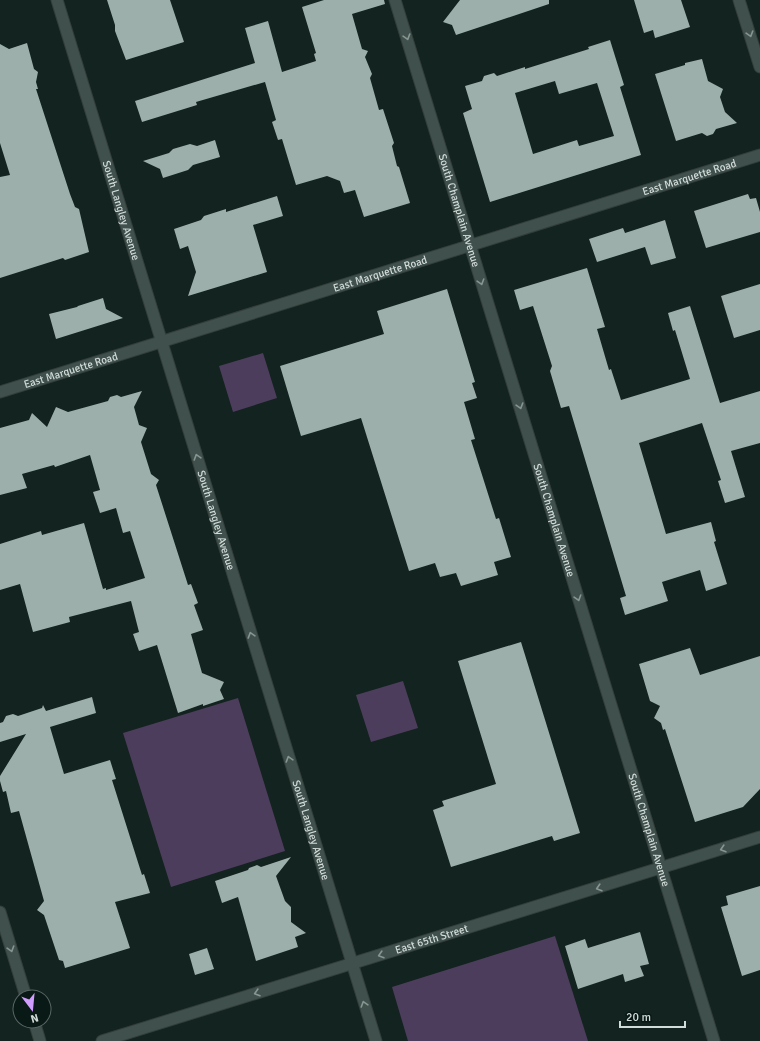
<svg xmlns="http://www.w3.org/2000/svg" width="760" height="1041" font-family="Signika,sans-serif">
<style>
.green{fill:#4d3d5c}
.building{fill:#9cafaa;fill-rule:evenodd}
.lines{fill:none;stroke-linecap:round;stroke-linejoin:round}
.minor-casing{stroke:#333e3b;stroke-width:13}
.tertiary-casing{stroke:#333e3b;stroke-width:13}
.minor{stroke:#40514d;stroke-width:11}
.tertiary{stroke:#40514d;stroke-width:11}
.oneway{stroke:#889692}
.labels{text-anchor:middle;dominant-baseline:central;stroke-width:4;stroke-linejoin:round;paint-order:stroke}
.street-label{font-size:11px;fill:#d1dbd8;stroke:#091916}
</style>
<rect width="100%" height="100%" fill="#13231f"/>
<g class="green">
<path d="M 263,353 L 277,398 L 233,412 L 219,366 Z"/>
<path d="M 403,681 L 418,728 L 371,742 L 356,695 Z"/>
<path d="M 238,698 L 285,851 L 171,887 L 123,733 Z"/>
<path d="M 555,936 L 588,1041 L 408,1041 L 392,987 Z"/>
</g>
<g class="building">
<path d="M 107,0 L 170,0 L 184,42 L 126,60 L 115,31 L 115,25 Z"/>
<path d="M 324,0 L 384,0 L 385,4 L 352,14 L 362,49 L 368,51 L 365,57 L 372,74 L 370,78 L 379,110 L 383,109 L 394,143 L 392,146 L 397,166 L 399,167 L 410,203 L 364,217 L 355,190 L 344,193 L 340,181 L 327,176 L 296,185 L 282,139 L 278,140 L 272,122 L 276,120 L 265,82 L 196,102 L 197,105 L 142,122 L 135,101 L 255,63 L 245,28 L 268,21 L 282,72 L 316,61 L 314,54 L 316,53 L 302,7 Z"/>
<path d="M 460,0 L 549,0 L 549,4 L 456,35 L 452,25 L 443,22 Z"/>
<path d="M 634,0 L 681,0 L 690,27 L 655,38 L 653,30 L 644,33 Z"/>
<path d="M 610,40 L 624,85 L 620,87 L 641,155 L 490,202 L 463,113 L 472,109 L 465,86 L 482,81 L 484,76 L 494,73 L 497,76 L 525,67 L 525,69 L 589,49 L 588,47 ZM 555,81 L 559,94 L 597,83 L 614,136 L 579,146 L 577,140 L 533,154 L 515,93 Z"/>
<path d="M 27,43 L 34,69 L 38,72 L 36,82 L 38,89 L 36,89 L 70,194 L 75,207 L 79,209 L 89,252 L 65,260 L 63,258 L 0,278 L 0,177 L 10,175 L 0,143 L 0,44 L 9,49 Z"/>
<path d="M 702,59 L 708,81 L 723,89 L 720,97 L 725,112 L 737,123 L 716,129 L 713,134 L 707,136 L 702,133 L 676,141 L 655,74 L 685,65 L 685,63 Z"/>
<path d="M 215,140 L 220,157 L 193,165 L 188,170 L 163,178 L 160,169 L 143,161 L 169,153 L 173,149 L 190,144 L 197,146 Z"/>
<path d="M 748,194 L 750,199 L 756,198 L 760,212 L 760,232 L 706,248 L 694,211 Z"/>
<path d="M 277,196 L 283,216 L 253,225 L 267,272 L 188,296 L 196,272 L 188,246 L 180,249 L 174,229 L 201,220 L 204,216 L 226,209 L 226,212 Z"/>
<path d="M 665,220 L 676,258 L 651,265 L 645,247 L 597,262 L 589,239 L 623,228 L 625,233 Z"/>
<path d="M 587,268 L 605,327 L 597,329 L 609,370 L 611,369 L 621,400 L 690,379 L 675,330 L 673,331 L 668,313 L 690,306 L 720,403 L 760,391 L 760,443 L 731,451 L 745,497 L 725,503 L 718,481 L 721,480 L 702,423 L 639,443 L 666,534 L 711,522 L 716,541 L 714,542 L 727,584 L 706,591 L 700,570 L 662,582 L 668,601 L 625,615 L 620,598 L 626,596 L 569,406 L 561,408 L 550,371 L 552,366 L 533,306 L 520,310 L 514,290 Z"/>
<path d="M 760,284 L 760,330 L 734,338 L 721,296 Z"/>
<path d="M 447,289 L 475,382 L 472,383 L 477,398 L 464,402 L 475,439 L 471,440 L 496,519 L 499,518 L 511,557 L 494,562 L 498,575 L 461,586 L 456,573 L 440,577 L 435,563 L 409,571 L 361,418 L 301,436 L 280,366 L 384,334 L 377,311 Z"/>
<path d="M 103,298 L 106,309 L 123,318 L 56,339 L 49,314 L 77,307 L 78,306 Z"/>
<path d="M 142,391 L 134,407 L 139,425 L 147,428 L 141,442 L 151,474 L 159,480 L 156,485 L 188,585 L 191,584 L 198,603 L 194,605 L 203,630 L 191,634 L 202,673 L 224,682 L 220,690 L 224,699 L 203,706 L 203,704 L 178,713 L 157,645 L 139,651 L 133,634 L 139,632 L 131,601 L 69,617 L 70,622 L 33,632 L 20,584 L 0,590 L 0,544 L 41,531 L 42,535 L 84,523 L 103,589 L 106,588 L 106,590 L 145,578 L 130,531 L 123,533 L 116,508 L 100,513 L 93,492 L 100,490 L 90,455 L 55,467 L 54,465 L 22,474 L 27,488 L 0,495 L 0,428 L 29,420 L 32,413 L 47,427 L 56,407 L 68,412 L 108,401 L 110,397 L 117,395 L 121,397 Z"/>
<path d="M 521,642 L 580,833 L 554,841 L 552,836 L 451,867 L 433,810 L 444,806 L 442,801 L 496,784 L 458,661 Z"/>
<path d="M 690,648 L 700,675 L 760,656 L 760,789 L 743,807 L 695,822 L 665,729 L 663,730 L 661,723 L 654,718 L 660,706 L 650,701 L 639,664 Z"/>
<path d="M 92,697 L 96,713 L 50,727 L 64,774 L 110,760 L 116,779 L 112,780 L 142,875 L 144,874 L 150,893 L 115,902 L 130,948 L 65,968 L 63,961 L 59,960 L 44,915 L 37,910 L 44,901 L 19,811 L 11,813 L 6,791 L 3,792 L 0,781 L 0,776 L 26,734 L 0,742 L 0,723 L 3,722 L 6,716 L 13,714 L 18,716 L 42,708 L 43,705 L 46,711 Z"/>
<path d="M 291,857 L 276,876 L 285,901 L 291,907 L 291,922 L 306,933 L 295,937 L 298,947 L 256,961 L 238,897 L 222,903 L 215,881 L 248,870 L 249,868 L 257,865 L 261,867 Z"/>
<path d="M 760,886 L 760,970 L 742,976 L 721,907 L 728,905 L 726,896 Z"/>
<path d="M 640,932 L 649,964 L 640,966 L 644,976 L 625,982 L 623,974 L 578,989 L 565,946 L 585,939 L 588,948 Z"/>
<path d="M 207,948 L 214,969 L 195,975 L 189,954 Z"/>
</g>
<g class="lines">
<g class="minor-casing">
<g id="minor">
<path id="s1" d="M 57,0 L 376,1041"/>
<path id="s2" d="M 395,0 L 714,1041"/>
<path d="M 739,0 L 760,67"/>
<path d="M 0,912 L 26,997"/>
<path d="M 34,1021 L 40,1041"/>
<path id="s3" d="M 102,1041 L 760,837"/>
</g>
</g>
<g class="tertiary-casing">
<g id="tertiary">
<path id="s4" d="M 0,392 L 760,155"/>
</g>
</g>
<use href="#minor" class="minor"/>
<use href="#tertiary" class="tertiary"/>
</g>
<defs><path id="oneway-chevron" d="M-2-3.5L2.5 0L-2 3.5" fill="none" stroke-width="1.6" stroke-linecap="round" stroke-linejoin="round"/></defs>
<g class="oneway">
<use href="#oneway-chevron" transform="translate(750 34) rotate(73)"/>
<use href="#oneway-chevron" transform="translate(407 37) rotate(73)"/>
<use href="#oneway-chevron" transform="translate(481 282) rotate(73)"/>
<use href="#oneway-chevron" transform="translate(520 406) rotate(73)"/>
<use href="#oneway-chevron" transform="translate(197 457) rotate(-107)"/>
<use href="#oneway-chevron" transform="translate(578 598) rotate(73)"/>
<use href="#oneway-chevron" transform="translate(251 635) rotate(-107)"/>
<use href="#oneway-chevron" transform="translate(289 759) rotate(-107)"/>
<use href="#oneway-chevron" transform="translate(723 849) rotate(163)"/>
<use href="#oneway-chevron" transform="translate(599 888) rotate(163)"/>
<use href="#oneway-chevron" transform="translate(11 949) rotate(73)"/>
<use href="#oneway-chevron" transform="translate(381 955) rotate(163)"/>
<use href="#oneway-chevron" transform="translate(257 993) rotate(163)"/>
<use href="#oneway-chevron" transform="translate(364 1004) rotate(-107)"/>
</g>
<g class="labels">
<g class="street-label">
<text stroke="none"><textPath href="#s4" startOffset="722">East Marquette Road</textPath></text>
<text stroke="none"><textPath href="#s1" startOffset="220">South Langley Avenue</textPath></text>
<text stroke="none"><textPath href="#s2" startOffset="220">South Champlain Avenue</textPath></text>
<text stroke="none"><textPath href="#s4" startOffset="398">East Marquette Road</textPath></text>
<text stroke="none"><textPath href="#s4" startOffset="74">East Marquette Road</textPath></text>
<text stroke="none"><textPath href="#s1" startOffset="544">South Langley Avenue</textPath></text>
<text stroke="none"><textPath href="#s2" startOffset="544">South Champlain Avenue</textPath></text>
<text stroke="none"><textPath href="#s1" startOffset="868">South Langley Avenue</textPath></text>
<text stroke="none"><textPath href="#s2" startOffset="868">South Champlain Avenue</textPath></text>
<text stroke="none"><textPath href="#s3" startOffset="345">East 65th Street</textPath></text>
</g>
</g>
<g transform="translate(32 1009) rotate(164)"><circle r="19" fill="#091916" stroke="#596764"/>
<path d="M0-3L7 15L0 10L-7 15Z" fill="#d09dff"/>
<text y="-6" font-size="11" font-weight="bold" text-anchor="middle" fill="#d1dbd8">N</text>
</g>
<path d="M620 1021v6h65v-6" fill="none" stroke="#d1dbd8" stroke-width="2"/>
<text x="626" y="1021" font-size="12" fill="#d1dbd8" stroke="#091916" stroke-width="3" paint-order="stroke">20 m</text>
</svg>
